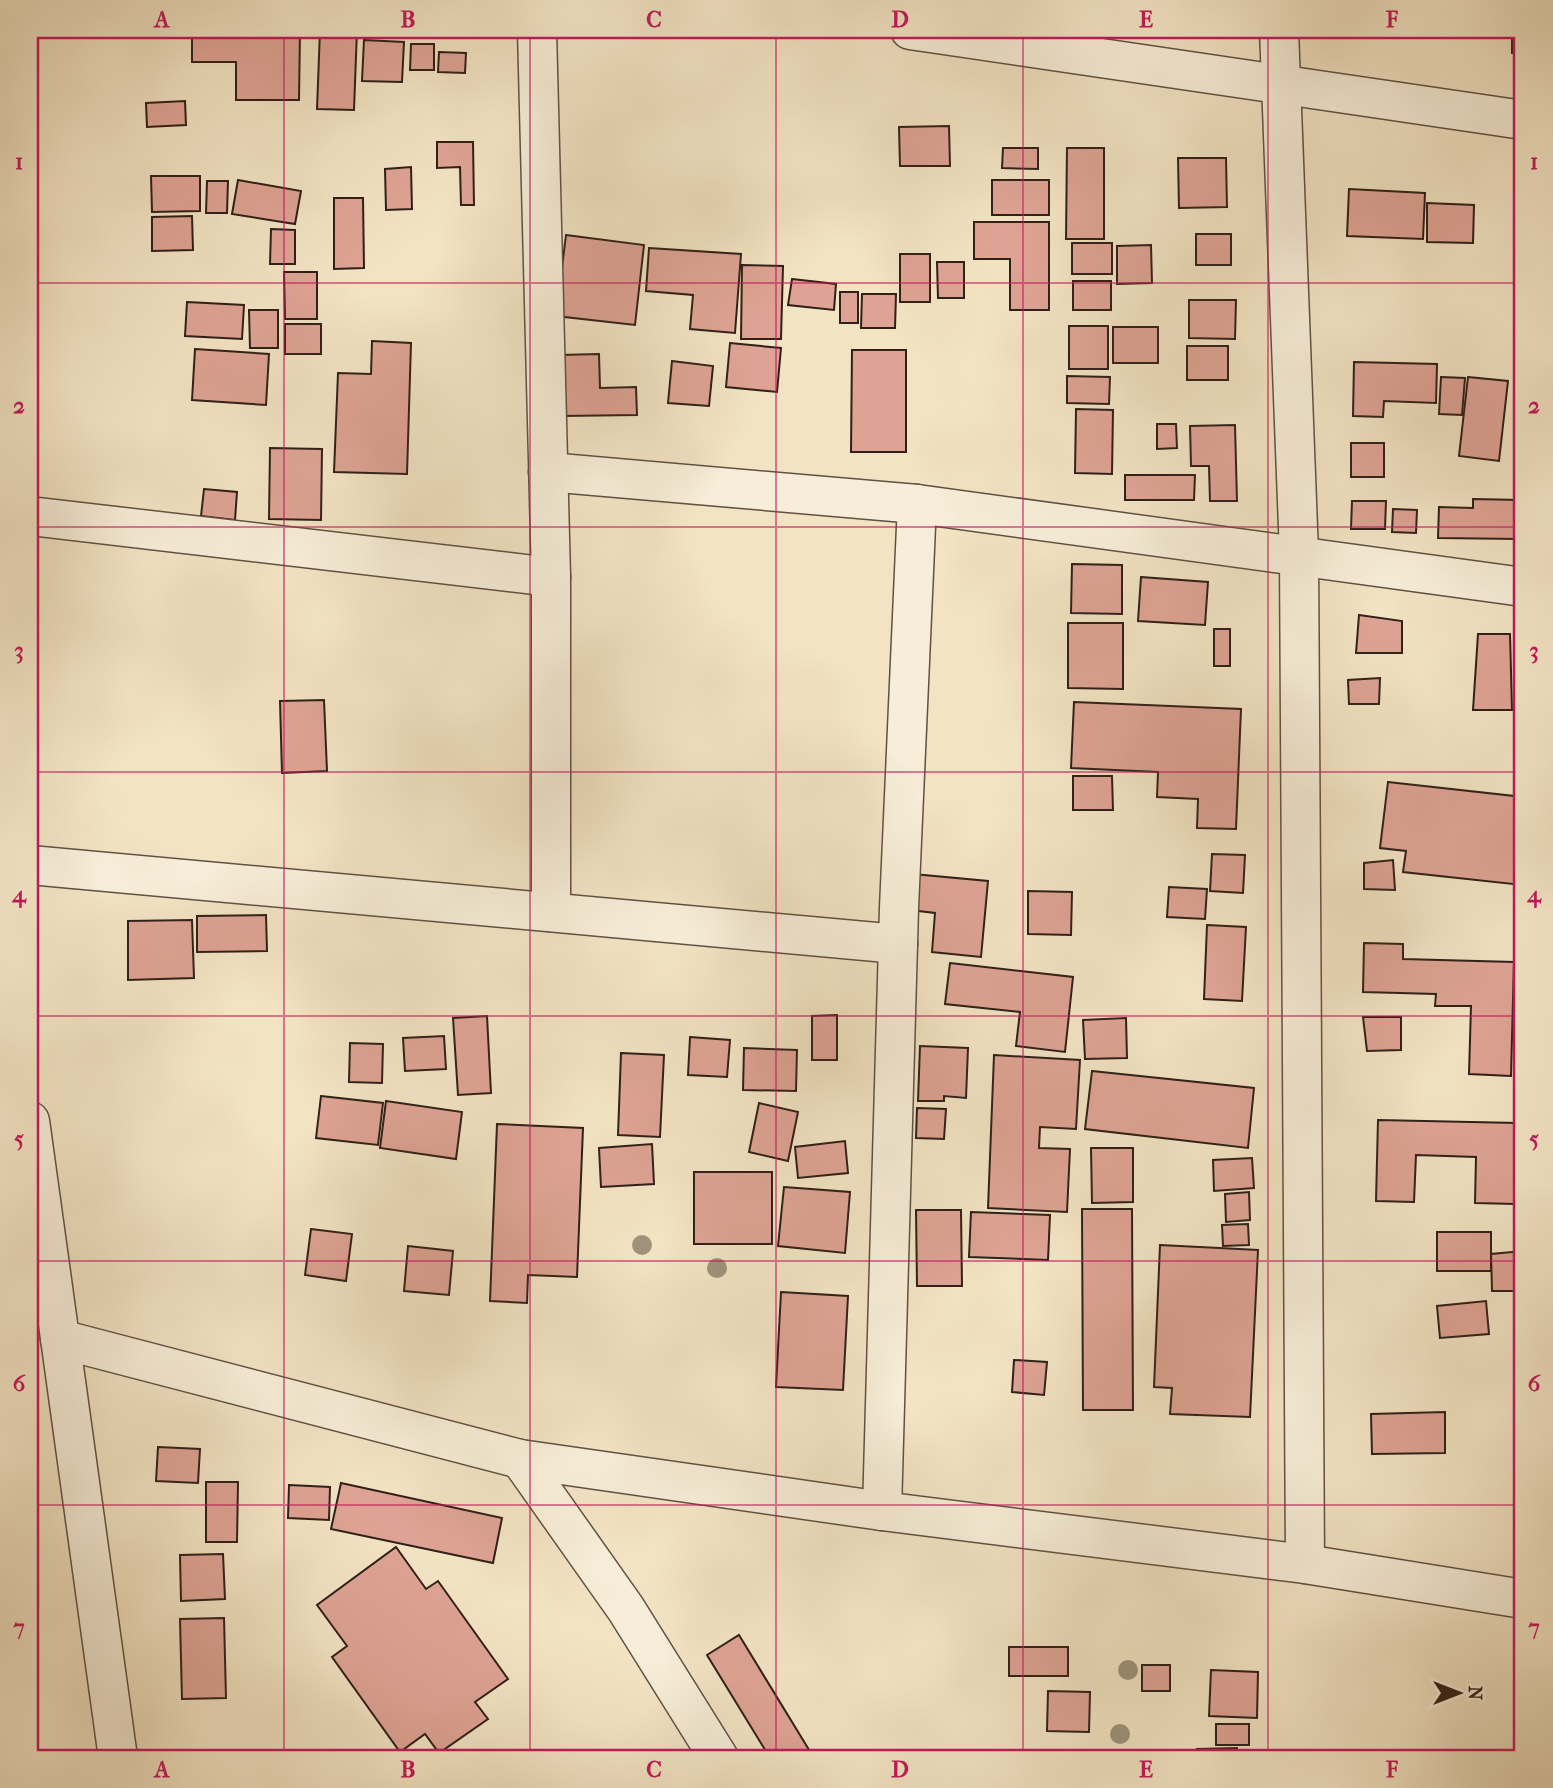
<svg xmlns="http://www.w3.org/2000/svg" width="1553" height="1788" font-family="'IM FELL French Canon',serif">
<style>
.building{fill:#dea394;stroke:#302018;stroke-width:2}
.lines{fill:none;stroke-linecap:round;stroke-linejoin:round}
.minor-casing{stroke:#605143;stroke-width:41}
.minor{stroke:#f7edd8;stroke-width:38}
.tree{fill:#9e937a}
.grid{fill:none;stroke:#c2185b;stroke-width:2;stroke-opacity:0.55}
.neatline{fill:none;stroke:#c2185b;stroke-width:2.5}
.grid-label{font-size:23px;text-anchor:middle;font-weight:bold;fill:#c2185b}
</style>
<rect width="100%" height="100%" fill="#f2e3c3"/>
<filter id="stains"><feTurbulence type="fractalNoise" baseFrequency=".00286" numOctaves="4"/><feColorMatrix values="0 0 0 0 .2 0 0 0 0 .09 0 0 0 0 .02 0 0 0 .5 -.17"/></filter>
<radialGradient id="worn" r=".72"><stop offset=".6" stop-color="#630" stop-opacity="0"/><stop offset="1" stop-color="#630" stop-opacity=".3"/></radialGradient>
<g class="building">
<path d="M 192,30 L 300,30 L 299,100 L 236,100 L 236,62 L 192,62 Z"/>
<path d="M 320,30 L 357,30 L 354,110 L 317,109 Z"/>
<rect x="1512" y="30" width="11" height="23"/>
<path d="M 364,40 L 404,42 L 402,82 L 362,81 Z"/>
<path d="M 411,44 L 434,44 L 434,70 L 410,70 Z"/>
<path d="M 439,52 L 466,53 L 465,73 L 438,72 Z"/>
<path d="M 185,101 L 186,125 L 147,127 L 146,103 Z"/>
<path d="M 949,126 L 950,166 L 900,166 L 899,127 Z"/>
<path d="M 437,142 L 473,142 L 474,205 L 461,205 L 460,167 L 437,168 Z"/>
<path d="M 1003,148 L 1038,148 L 1038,169 L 1002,168 Z"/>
<path d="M 1067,148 L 1104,148 L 1104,239 L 1066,239 Z"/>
<path d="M 1178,158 L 1226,158 L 1227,207 L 1179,208 Z"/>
<path d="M 411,167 L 412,209 L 386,210 L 385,169 Z"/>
<path d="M 151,176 L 200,176 L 200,211 L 152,212 Z"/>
<path d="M 238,180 L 301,191 L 295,224 L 232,214 Z"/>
<rect x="992" y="180" width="57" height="35"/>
<path d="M 207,181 L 228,181 L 227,213 L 206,213 Z"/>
<path d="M 1349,189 L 1425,193 L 1423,239 L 1347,236 Z"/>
<path d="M 334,198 L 363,198 L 364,268 L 334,269 Z"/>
<path d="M 1427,203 L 1474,205 L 1473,243 L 1427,242 Z"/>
<path d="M 192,216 L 193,250 L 152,251 L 152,217 Z"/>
<path d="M 974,222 L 1049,222 L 1049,310 L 1010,310 L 1010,259 L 974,259 Z"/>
<path d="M 271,229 L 295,230 L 295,264 L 270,264 Z"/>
<rect x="1196" y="234" width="35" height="31"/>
<path d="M 566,235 L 644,245 L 635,325 L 556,316 Z"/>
<rect x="1072" y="243" width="40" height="31"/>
<path d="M 1151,245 L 1152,283 L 1117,284 L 1117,246 Z"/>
<path d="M 649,248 L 741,254 L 735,333 L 690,329 L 693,295 L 646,291 Z"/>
<rect x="900" y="254" width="30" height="48"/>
<path d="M 937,262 L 964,262 L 964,298 L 938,298 Z"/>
<path d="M 742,265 L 783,266 L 781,339 L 741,339 Z"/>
<path d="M 284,272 L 317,272 L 317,319 L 285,319 Z"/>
<path d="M 792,279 L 836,284 L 834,310 L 788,305 Z"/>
<rect x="1073" y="281" width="38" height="29"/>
<rect x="840" y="292" width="18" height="31"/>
<path d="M 862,294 L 896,294 L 895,328 L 861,328 Z"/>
<path d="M 1189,300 L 1236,300 L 1235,339 L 1189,338 Z"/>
<path d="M 187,302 L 244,305 L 242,339 L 185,336 Z"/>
<path d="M 249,310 L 278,310 L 278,348 L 250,348 Z"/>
<rect x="285" y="324" width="36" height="30"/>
<rect x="1069" y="326" width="39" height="43"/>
<rect x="1113" y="327" width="45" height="36"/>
<path d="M 372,341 L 411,343 L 407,474 L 334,472 L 338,373 L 371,374 Z"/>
<path d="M 730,343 L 781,348 L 777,392 L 726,387 Z"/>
<rect x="1187" y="346" width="41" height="34"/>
<path d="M 195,349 L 269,354 L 266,405 L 192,400 Z"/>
<path d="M 852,350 L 906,350 L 906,452 L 851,452 Z"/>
<path d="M 599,354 L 600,388 L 636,387 L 637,415 L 561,416 L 559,355 Z"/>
<path d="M 672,361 L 713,366 L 709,406 L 668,403 Z"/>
<path d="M 1354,362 L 1437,364 L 1436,403 L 1384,401 L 1383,417 L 1353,416 Z"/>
<path d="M 1067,376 L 1110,377 L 1109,404 L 1067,403 Z"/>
<path d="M 1441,377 L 1465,378 L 1462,415 L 1439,414 Z"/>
<path d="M 1468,377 L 1508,381 L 1499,461 L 1459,456 Z"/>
<path d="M 1076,409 L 1113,410 L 1112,474 L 1075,473 Z"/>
<path d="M 1157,424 L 1176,424 L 1177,448 L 1157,449 Z"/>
<path d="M 1235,425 L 1237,501 L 1210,501 L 1209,466 L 1191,466 L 1190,426 Z"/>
<rect x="1351" y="443" width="33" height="34"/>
<path d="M 270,448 L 322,449 L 321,520 L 269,519 Z"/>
<path d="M 1125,475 L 1195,475 L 1194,500 L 1125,500 Z"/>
<path d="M 204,489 L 237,492 L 235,520 L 201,516 Z"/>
<path d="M 1473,499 L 1520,500 L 1519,539 L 1438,538 L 1439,507 L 1473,508 Z"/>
<path d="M 1352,501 L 1386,501 L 1385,529 L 1351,529 Z"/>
<path d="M 1393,509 L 1417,510 L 1416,533 L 1392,532 Z"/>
<path d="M 1072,564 L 1122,565 L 1122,614 L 1071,613 Z"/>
<path d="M 1141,577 L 1208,582 L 1205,625 L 1138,621 Z"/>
<path d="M 1359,615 L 1402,621 L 1402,653 L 1356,653 Z"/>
<path d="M 1068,623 L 1123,623 L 1123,689 L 1068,688 Z"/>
<rect x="1214" y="629" width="16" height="37"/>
<path d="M 1478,634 L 1510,634 L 1512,710 L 1473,710 Z"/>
<path d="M 1380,678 L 1379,704 L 1349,704 L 1348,680 Z"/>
<path d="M 324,700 L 327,771 L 282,773 L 280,701 Z"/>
<path d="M 1074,702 L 1241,709 L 1236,829 L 1197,828 L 1198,799 L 1157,797 L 1158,772 L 1071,768 Z"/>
<path d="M 1073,776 L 1112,776 L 1113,810 L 1073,810 Z"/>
<path d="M 1388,782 L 1523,797 L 1522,885 L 1403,872 L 1406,851 L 1380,848 Z"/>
<path d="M 1212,854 L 1245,855 L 1243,893 L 1210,891 Z"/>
<path d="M 1393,860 L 1395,890 L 1364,889 L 1364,863 Z"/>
<path d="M 913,874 L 988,881 L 981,957 L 932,952 L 935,913 L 910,910 Z"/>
<path d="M 1169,887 L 1207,889 L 1205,919 L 1167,917 Z"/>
<path d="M 1028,891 L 1072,892 L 1071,935 L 1028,934 Z"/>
<path d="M 266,915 L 267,951 L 197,952 L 197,916 Z"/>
<path d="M 192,920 L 194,978 L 128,980 L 128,921 Z"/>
<path d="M 1207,925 L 1246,927 L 1242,1001 L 1204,999 Z"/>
<path d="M 1364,943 L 1403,944 L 1403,959 L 1514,962 L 1511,1076 L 1469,1074 L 1471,1006 L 1435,1006 L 1436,994 L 1363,992 Z"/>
<path d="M 950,963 L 1073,977 L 1065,1052 L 1016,1046 L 1020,1012 L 945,1004 Z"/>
<path d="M 837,1015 L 837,1060 L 812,1060 L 812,1016 Z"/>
<path d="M 487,1016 L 491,1093 L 458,1095 L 453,1018 Z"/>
<path d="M 1363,1017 L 1401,1017 L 1401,1050 L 1367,1051 Z"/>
<path d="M 1126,1018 L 1127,1058 L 1085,1059 L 1083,1020 Z"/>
<path d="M 444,1036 L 446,1069 L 405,1071 L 403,1038 Z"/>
<path d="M 690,1037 L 730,1040 L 727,1077 L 688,1075 Z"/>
<path d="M 350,1043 L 383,1044 L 382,1083 L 349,1082 Z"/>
<path d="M 920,1046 L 968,1048 L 966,1098 L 944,1096 L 944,1101 L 918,1101 Z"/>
<path d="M 744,1048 L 797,1050 L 796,1091 L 743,1090 Z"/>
<path d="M 621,1053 L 664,1055 L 660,1137 L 618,1135 Z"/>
<path d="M 994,1055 L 1080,1060 L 1076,1129 L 1040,1127 L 1039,1148 L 1070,1149 L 1067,1212 L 988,1208 Z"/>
<path d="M 1092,1071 L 1254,1088 L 1248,1148 L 1085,1129 Z"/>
<path d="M 321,1096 L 383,1103 L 378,1145 L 316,1138 Z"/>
<path d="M 386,1101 L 462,1112 L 456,1159 L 380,1148 Z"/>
<path d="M 759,1103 L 798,1112 L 788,1161 L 749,1152 Z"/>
<path d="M 917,1108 L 946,1109 L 944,1139 L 916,1138 Z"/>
<path d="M 1378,1120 L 1517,1123 L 1515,1204 L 1475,1203 L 1476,1157 L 1416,1155 L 1414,1202 L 1376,1201 Z"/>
<path d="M 497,1124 L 583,1128 L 577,1277 L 528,1275 L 527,1303 L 490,1301 Z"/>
<path d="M 845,1141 L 848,1173 L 798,1178 L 795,1147 Z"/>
<path d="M 652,1144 L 654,1184 L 601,1187 L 599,1148 Z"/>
<path d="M 1091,1148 L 1133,1148 L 1133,1202 L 1092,1203 Z"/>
<path d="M 1252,1158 L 1254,1188 L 1214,1191 L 1213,1160 Z"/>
<rect x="694" y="1172" width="78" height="72"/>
<path d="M 784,1187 L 850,1192 L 845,1253 L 778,1246 Z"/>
<path d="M 1249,1192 L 1250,1220 L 1226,1222 L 1225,1194 Z"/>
<path d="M 1082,1209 L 1132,1209 L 1133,1410 L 1083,1410 Z"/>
<path d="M 916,1210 L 961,1210 L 962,1286 L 917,1286 Z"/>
<path d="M 971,1212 L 1050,1215 L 1048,1260 L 969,1257 Z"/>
<path d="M 1248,1224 L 1249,1245 L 1223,1246 L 1222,1225 Z"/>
<path d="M 311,1229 L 352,1234 L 346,1281 L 305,1275 Z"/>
<rect x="1437" y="1232" width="54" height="39"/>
<path d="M 1160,1245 L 1258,1250 L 1250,1417 L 1170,1414 L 1172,1388 L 1154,1387 Z"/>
<path d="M 408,1246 L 453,1251 L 449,1295 L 404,1291 Z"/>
<path d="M 1523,1251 L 1523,1291 L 1492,1291 L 1491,1254 Z"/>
<path d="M 781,1292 L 848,1296 L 843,1390 L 776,1387 Z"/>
<path d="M 1486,1301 L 1489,1334 L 1440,1338 L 1437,1306 Z"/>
<path d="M 1014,1360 L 1047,1362 L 1044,1395 L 1012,1392 Z"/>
<path d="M 1445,1412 L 1445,1453 L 1372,1454 L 1371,1414 Z"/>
<path d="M 158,1447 L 200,1449 L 198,1483 L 156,1481 Z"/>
<path d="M 206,1482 L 238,1482 L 237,1542 L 206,1542 Z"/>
<path d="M 341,1483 L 502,1518 L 493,1563 L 331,1529 Z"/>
<path d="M 289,1485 L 330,1487 L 329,1520 L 288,1518 Z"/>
<path d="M 396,1547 L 426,1589 L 438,1581 L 508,1679 L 475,1702 L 488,1719 L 439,1753 L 425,1734 L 400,1752 L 332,1657 L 347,1646 L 317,1605 Z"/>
<path d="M 223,1554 L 225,1599 L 181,1601 L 180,1555 Z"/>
<path d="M 224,1618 L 226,1698 L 182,1699 L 180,1619 Z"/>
<path d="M 739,1635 L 814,1758 L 770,1758 L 707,1655 Z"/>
<rect x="1009" y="1647" width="59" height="29"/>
<rect x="1142" y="1665" width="28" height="26"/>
<path d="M 1211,1670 L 1258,1672 L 1257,1718 L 1209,1716 Z"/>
<path d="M 1048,1691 L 1090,1692 L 1089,1732 L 1047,1731 Z"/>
<rect x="1216" y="1724" width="33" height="21"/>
<path d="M 1237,1748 L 1238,1758 L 1198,1758 L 1197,1749 Z"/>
</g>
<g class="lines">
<g class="minor-casing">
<g id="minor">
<path d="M 537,30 L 551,577 L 551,912"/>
<path d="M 910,30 L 1523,120"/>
<path d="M 1279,30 L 1299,554 L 1305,1564"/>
<path d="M 548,472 L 917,504 L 1523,587"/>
<path d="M 30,516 L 551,577"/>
<path d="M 30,865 L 898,944"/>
<path d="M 30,1121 L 118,1758"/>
<path d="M 60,1339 L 520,1459 L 882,1511 L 1305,1564 L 1523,1599"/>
<path d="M 520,1459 L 626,1609 L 719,1758"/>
<path d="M 882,1511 L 899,908 L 917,504"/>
</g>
</g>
<use href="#minor" class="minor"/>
</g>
<g class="tree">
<circle cx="642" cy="1245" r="10"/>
<circle cx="717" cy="1268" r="10"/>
<circle cx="1128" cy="1670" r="10"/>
<circle cx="1120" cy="1734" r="10"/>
</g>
<path class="grid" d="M 284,30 L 284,1758M 530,30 L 530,1758M 776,30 L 776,1758M 1023,30 L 1023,1758M 1268,30 L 1268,1758M 30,283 L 1523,283M 30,527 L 1523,527M 30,772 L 1523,772M 30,1016 L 1523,1016M 30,1261 L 1523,1261M 30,1505 L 1523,1505"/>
<rect width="1553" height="1788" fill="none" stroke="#f2e3c3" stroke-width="77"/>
<g transform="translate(1459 1693) rotate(90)" stroke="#f7edd8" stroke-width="5" paint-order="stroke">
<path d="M0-5L12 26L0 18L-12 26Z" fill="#302018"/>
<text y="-10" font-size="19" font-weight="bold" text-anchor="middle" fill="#302018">N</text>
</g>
<rect x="38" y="38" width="1476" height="1712" class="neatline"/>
<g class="grid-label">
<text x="162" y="27">A</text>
<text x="408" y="27">B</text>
<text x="654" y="27">C</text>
<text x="900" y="27">D</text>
<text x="1146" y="27">E</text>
<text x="1392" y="27">F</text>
<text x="19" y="169">1</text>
<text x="1534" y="169">1</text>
<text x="19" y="413">2</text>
<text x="1534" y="413">2</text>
<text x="19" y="658">3</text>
<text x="1534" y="658">3</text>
<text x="19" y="902">4</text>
<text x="1534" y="902">4</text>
<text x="19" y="1146">5</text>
<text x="1534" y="1146">5</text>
<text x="19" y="1391">6</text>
<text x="1534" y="1391">6</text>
<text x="19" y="1635">7</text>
<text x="1534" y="1635">7</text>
<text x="162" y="1777">A</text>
<text x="408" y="1777">B</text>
<text x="654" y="1777">C</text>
<text x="900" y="1777">D</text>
<text x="1146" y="1777">E</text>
<text x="1392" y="1777">F</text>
</g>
<rect width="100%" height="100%" filter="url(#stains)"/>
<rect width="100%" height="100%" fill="url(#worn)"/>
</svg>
